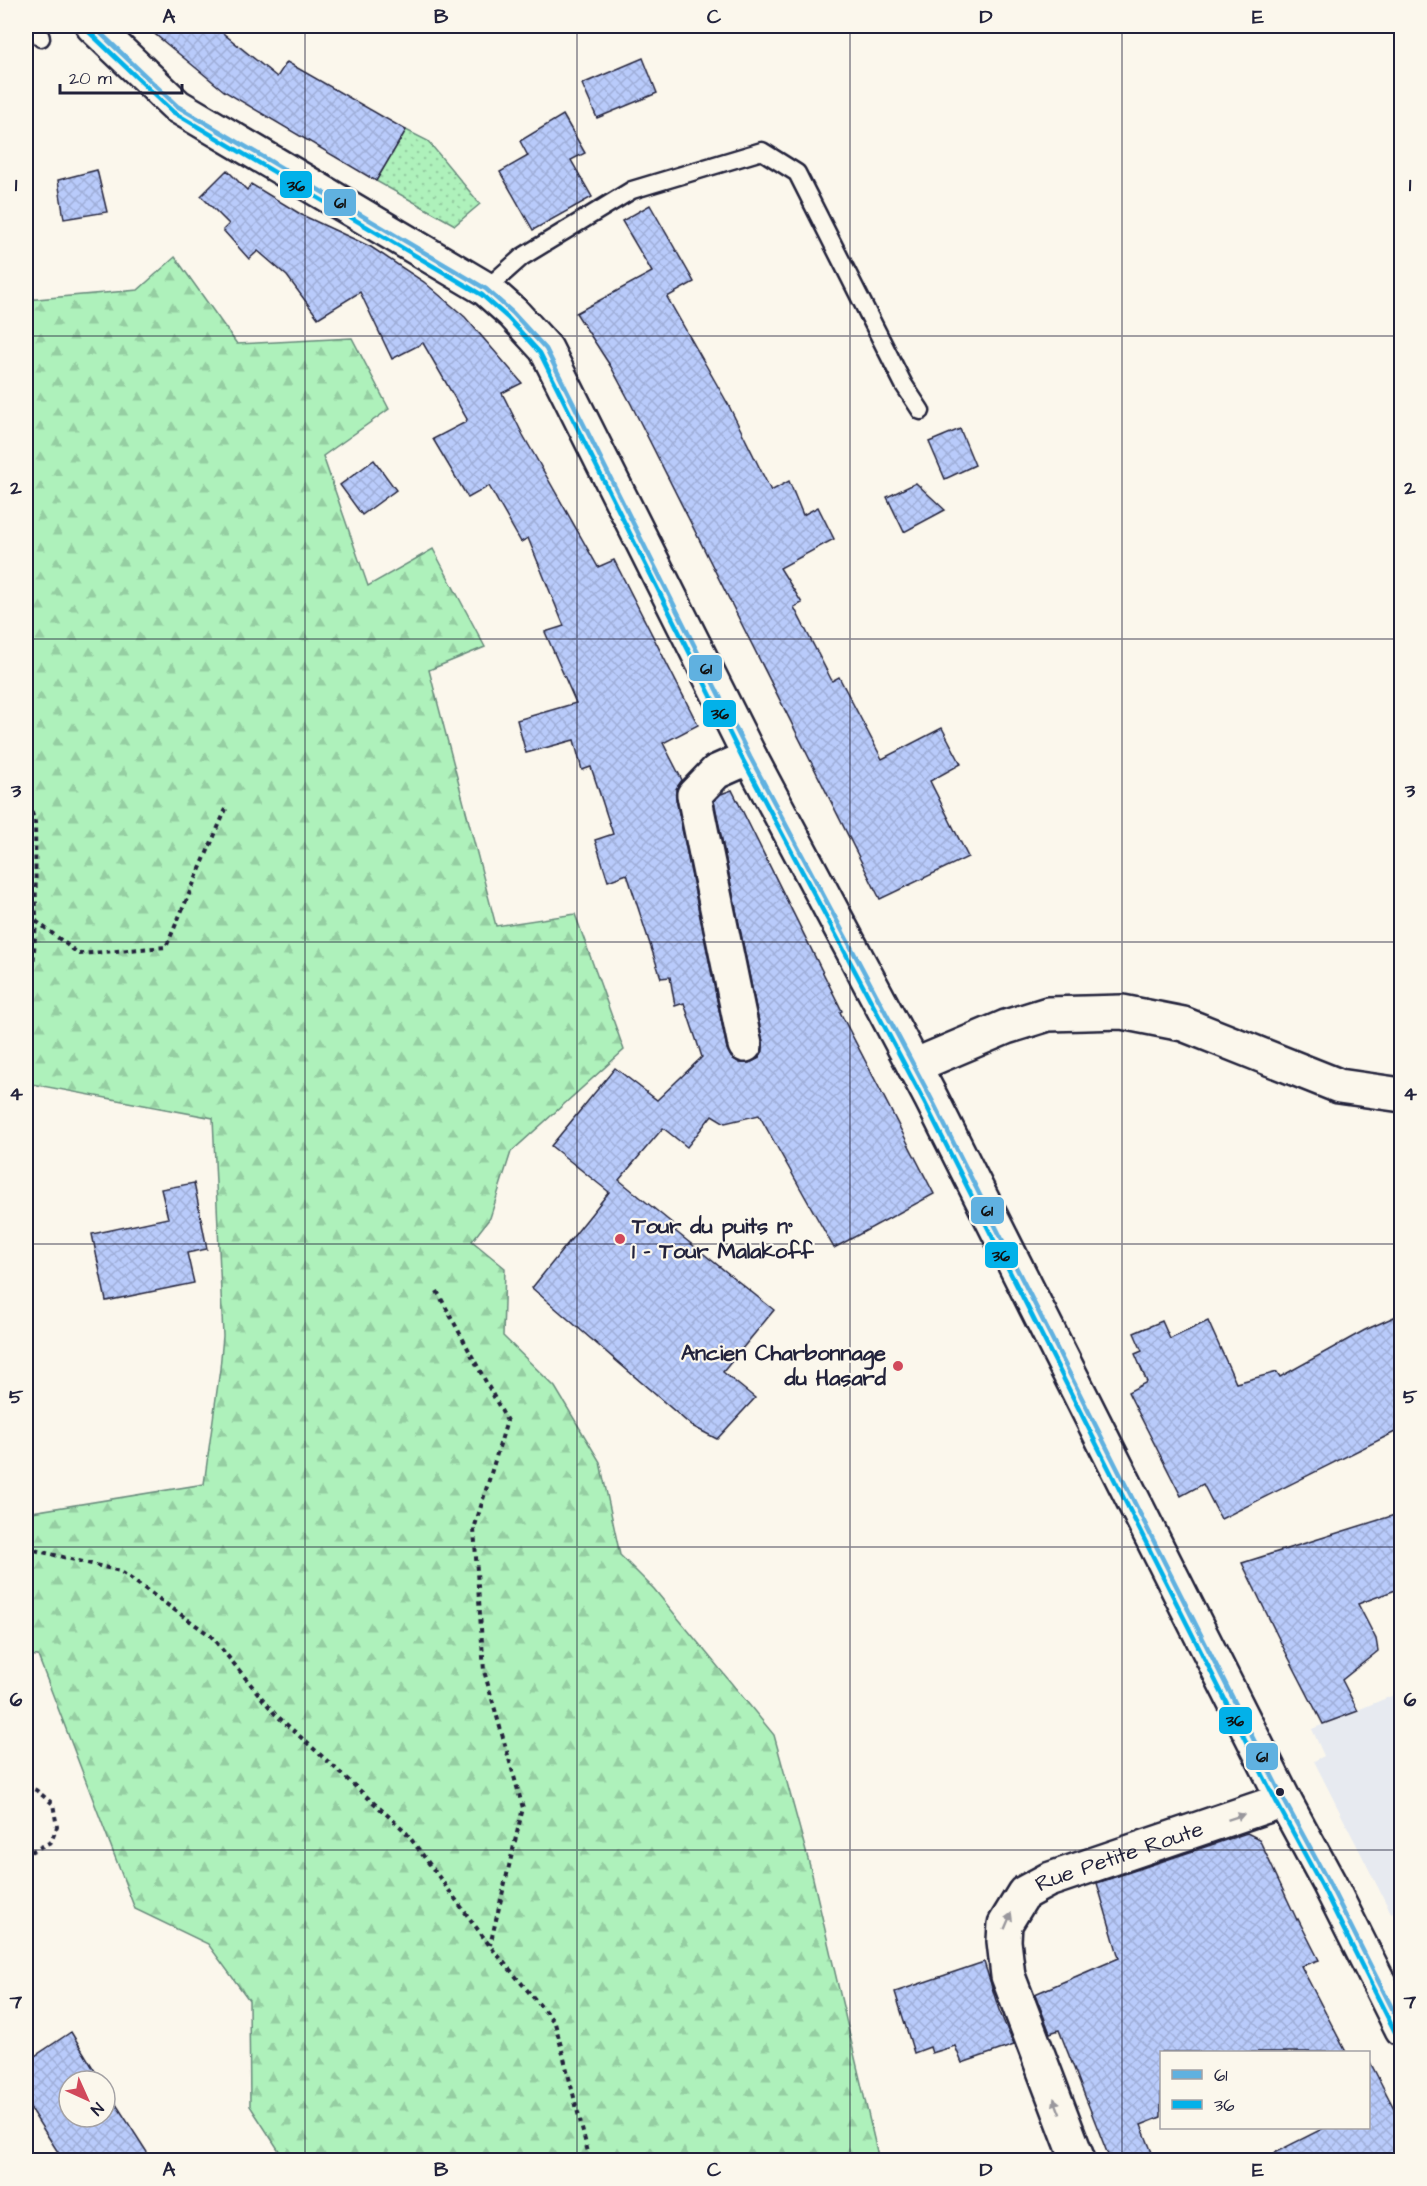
<svg xmlns="http://www.w3.org/2000/svg" width="1427" height="2186" font-family="'Architects Daughter',sans-serif">
<style>
.built{fill:#e7eaf0}
.forest{fill:url(#forest-firs);stroke:#688a7b;stroke-width:1.5}
.park{fill:url(#park-dots);stroke:#688a7b;stroke-width:1.5}
.building{fill:url(#building-cross-hatch);stroke:#22223b;stroke-width:1.5}
.lines{fill:none;stroke-linecap:round;stroke-linejoin:round}
.service-casing{stroke:#22223b;stroke-width:21}
.minor-casing{stroke:#22223b;stroke-width:38}
.tertiary-casing{stroke:#22223b;stroke-width:38}
.path{stroke:#22223b;stroke-width:4;stroke-dasharray:4.5 4.5;stroke-linecap:butt}
.service{stroke:#fbf7ec;stroke-width:16}
.minor{stroke:#fbf7ec;stroke-width:33}
.tertiary{stroke:#fbf7ec;stroke-width:33}
.bus-1-casing{stroke:#fbf7ec;stroke-width:9}
.bus-2-casing{stroke:#fbf7ec;stroke-width:9}
.bus-1{stroke:#60b1e0;stroke-width:4.5}
.bus-2{stroke:#02b1e9;stroke-width:4.5}
.oneway{fill:#99979c}
.grid{fill:none;stroke:#22223b;stroke-width:1.5;stroke-opacity:0.55}
.poi-dot{fill:#d1495b;stroke:#fbf7ec;stroke-width:2}
.bus-dot{fill:#22223b;stroke:#fbf7ec;stroke-width:2}
.labels{text-anchor:middle;dominant-baseline:central;stroke-width:4.5;stroke-linejoin:round;paint-order:stroke}
.poi-label{font-size:22px;font-weight:bold;fill:#22223b;stroke:#fbf7ec;text-anchor:start}
.street-label{font-size:22px;fill:#22223b;stroke:#fbf7ec}
.line-badge{stroke:#fbf7ec;stroke-width:2}
.pale-badge-label{font-size:16px;text-anchor:middle;font-weight:bold;fill:#111}
.neatline{fill:none;stroke:#22223b;stroke-width:2}
.grid-label{font-size:20px;text-anchor:middle;font-weight:bold;fill:#22223b}
</style>
<defs>
<pattern id="forest-firs" width="22" height="20" patternUnits="userSpaceOnUse" patternTransform="scale(1.5)"><rect width="22" height="20" fill="#aef1bb"/><path d="M5 1l3.5 6h-7zM16 11l3.5 6h-7z" fill="#95cea2"/></pattern>
<pattern id="park-dots" width="8" height="8" patternUnits="userSpaceOnUse" patternTransform="scale(1.5)"><rect width="8" height="8" fill="#aef1bb"/><path d="M2 2h.1M6 6h.1" fill="none" stroke="#95cea2" stroke-width="1.8" stroke-linecap="round"/></pattern>
<pattern id="building-cross-hatch" width="8" height="8" patternUnits="userSpaceOnUse" patternTransform="scale(1.5)"><rect width="8" height="8" fill="#b9cbfb"/><path d="M0 0l8 8M0 8l8-8" fill="none" stroke="#9faed8"/></pattern>
</defs>
<rect width="100%" height="100%" fill="#fbf7ec"/>
<filter id="ink" filterUnits="userSpaceOnUse"><feTurbulence type="fractalNoise" baseFrequency=".0167" numOctaves="2"/><feDisplacementMap in="SourceGraphic" scale="12" xChannelSelector="R" yChannelSelector="G"/><feConvolveMatrix kernelMatrix="1 2 1 2 8 2 1 2 1" color-interpolation-filters="sRGB"/></filter>
<g filter="url(#ink)">
<path class="built" d="M 1401,1692 L 1401,1909 L 1391,1913 L 1314,1761 L 1324,1756 L 1312,1729 Z"/>
<path class="forest" d="M 175,257 L 237,344 L 352,338 L 389,409 L 323,456 L 368,586 L 433,549 L 485,647 L 429,670 L 496,926 L 575,914 L 624,1050 L 511,1152 L 490,1218 L 472,1241 L 505,1268 L 503,1336 L 555,1387 L 600,1462 L 620,1555 L 654,1589 L 774,1735 L 811,1870 L 879,2160 L 285,2160 L 250,2106 L 249,2000 L 208,1944 L 135,1909 L 38,1656 L 26,1655 L 26,1513 L 204,1484 L 220,1369 L 223,1336 L 213,1118 L 26,1083 L 26,300 L 138,290 Z"/>
<path class="park" d="M 406,130 L 428,141 L 480,204 L 455,225 L 376,181 Z"/>
<g class="building">
<path d="M 145,26 L 214,26 L 277,77 L 287,62 L 406,130 L 376,181 L 224,91 Z"/>
<path d="M 643,58 L 657,93 L 597,118 L 582,84 Z"/>
<path d="M 563,115 L 585,153 L 571,160 L 592,197 L 533,230 L 500,172 L 528,156 L 520,141 Z"/>
<path d="M 97,170 L 107,212 L 64,219 L 58,180 Z"/>
<path d="M 227,170 L 247,190 L 251,184 L 302,215 L 371,247 L 424,282 L 465,317 L 522,383 L 502,393 L 523,435 L 598,567 L 614,560 L 698,725 L 663,743 L 682,780 L 676,789 L 676,799 L 727,1049 L 731,1057 L 740,1063 L 749,1063 L 758,1059 L 763,1051 L 763,1042 L 714,801 L 721,794 L 732,790 L 842,1011 L 840,1012 L 934,1194 L 834,1248 L 759,1115 L 725,1123 L 712,1115 L 687,1147 L 663,1128 L 619,1180 L 678,1228 L 675,1231 L 774,1310 L 723,1372 L 755,1398 L 717,1439 L 692,1426 L 532,1288 L 609,1192 L 551,1146 L 615,1068 L 657,1100 L 702,1057 L 684,1003 L 675,1006 L 670,977 L 661,978 L 627,874 L 608,881 L 595,840 L 613,834 L 591,767 L 582,770 L 574,740 L 526,753 L 517,720 L 576,703 L 545,632 L 564,626 L 528,538 L 521,542 L 489,486 L 468,498 L 433,439 L 466,422 L 467,419 L 423,343 L 392,359 L 360,292 L 318,318 L 287,276 L 258,251 L 249,259 L 223,230 L 229,224 L 201,196 Z"/>
<path d="M 650,205 L 694,282 L 667,297 L 728,404 L 771,491 L 789,481 L 803,515 L 818,507 L 834,539 L 780,568 L 802,603 L 794,607 L 832,681 L 839,677 L 882,759 L 942,728 L 961,764 L 930,781 L 968,857 L 880,899 L 631,404 L 611,367 L 576,313 L 652,272 L 622,221 Z"/>
<path d="M 960,429 L 975,465 L 945,479 L 929,442 Z"/>
<path d="M 374,460 L 396,490 L 362,515 L 340,485 Z"/>
<path d="M 916,483 L 945,510 L 904,532 L 887,497 Z"/>
<path d="M 194,1183 L 207,1249 L 187,1253 L 194,1283 L 106,1301 L 92,1234 L 168,1218 L 161,1189 Z"/>
<path d="M 1401,1314 L 1401,1429 L 1221,1519 L 1203,1484 L 1181,1496 L 1128,1392 L 1147,1382 L 1135,1354 L 1142,1351 L 1134,1333 L 1162,1321 L 1170,1339 L 1208,1321 L 1236,1383 L 1277,1372 L 1280,1377 L 1365,1330 Z"/>
<path d="M 1401,1513 L 1401,1588 L 1358,1604 L 1376,1639 L 1378,1651 L 1342,1680 L 1358,1711 L 1323,1724 L 1281,1643 L 1242,1563 Z"/>
<path d="M 1247,1833 L 1259,1839 L 1297,1920 L 1298,1919 L 1319,1960 L 1301,1966 L 1346,2052 L 1161,2052 L 1161,2117 L 1141,2125 L 1155,2160 L 1110,2160 L 1059,2030 L 1050,2033 L 1035,1994 L 1119,1958 L 1097,1883 Z"/>
<path d="M 984,1962 L 999,2010 L 1014,2045 L 962,2063 L 955,2046 L 932,2053 L 930,2047 L 914,2053 L 895,1992 Z"/>
<path d="M 71,2032 L 101,2081 L 69,2081 L 69,2117 L 105,2117 L 105,2087 L 152,2160 L 63,2160 L 26,2102 L 26,2062 Z"/>
<path d="M 1368,2058 L 1401,2122 L 1401,2160 L 1260,2160 L 1326,2127 L 1368,2127 Z"/>
</g>
<g class="lines">
<g class="service-casing">
<g id="service">
<path d="M 37,26 L 41,38"/>
<path d="M 486,289 L 522,257 L 632,190 L 762,151 L 797,173 L 904,385 L 921,411"/>
</g>
</g>
<g class="minor-casing">
<g id="minor">
<path d="M 745,1045 L 694,795 L 716,772 L 750,757"/>
<path id="s1" d="M 1078,2160 L 1008,1976 L 1004,1941 L 1005,1924 L 1024,1893 L 1048,1880 L 1284,1800"/>
</g>
</g>
<g class="tertiary-casing">
<g id="tertiary">
<path d="M 93,26 L 177,106 L 486,289 L 513,313 L 546,349 L 750,757 L 931,1098 L 1284,1800 L 1329,1883 L 1402,2029"/>
<path d="M 914,1066 L 1006,1027 L 1048,1014 L 1122,1012 L 1183,1024 L 1339,1086 L 1402,1095"/>
</g>
</g>
<g class="path">
<path d="M 26,795 L 35,822 L 36,921 L 26,1074"/>
<path d="M 36,921 L 79,954 L 166,947 L 226,809"/>
<path d="M 437,1291 L 507,1421 L 474,1529 L 484,1671 L 523,1808 L 490,1945"/>
<path d="M 26,1548 L 120,1571 L 211,1636 L 275,1714 L 405,1831 L 490,1946 L 555,2023 L 590,2160"/>
<path d="M 26,1786 L 36,1790 L 53,1804 L 57,1827 L 51,1842 L 26,1854"/>
</g>
<use href="#service" class="service"/>
<use href="#minor" class="minor"/>
<use href="#tertiary" class="tertiary"/>
<g class="bus-1-casing">
<path id="bus-1" d="M 93,26 L 177,106 L 486,289 L 513,313 L 546,349 L 750,757 L 931,1098 L 1284,1800 L 1329,1883 L 1402,2028"/>
</g>
<g class="bus-2-casing">
<path id="bus-2" d="M 88,31 L 173,112 L 482,295 L 508,318 L 540,353 L 743,760 L 924,1101 L 1277,1803 L 1322,1886 L 1395,2032"/>
</g>
<use href="#bus-1" class="bus-1"/>
<use href="#bus-2" class="bus-2"/>
</g>
<defs><path id="oneway-solid" d="M-6-.8H1V-3.2L6.5 0L1 3.2V.8H-6Z" transform="scale(1.5)"/></defs>
<g class="oneway">
<use href="#oneway-solid" transform="translate(1236 1817) rotate(-19)"/>
<use href="#oneway-solid" transform="translate(1008 1921) rotate(-67)"/>
<use href="#oneway-solid" transform="translate(1057 2106) rotate(-111)"/>
</g>
</g>
<path class="grid" d="M 305,26 L 305,2160M 577,26 L 577,2160M 850,26 L 850,2160M 1122,26 L 1122,2160M 26,336 L 1402,336M 26,639 L 1402,639M 26,942 L 1402,942M 26,1244 L 1402,1244M 26,1547 L 1402,1547M 26,1850 L 1402,1850"/>
<g class="poi-dot">
<circle cx="620" cy="1239" r="6"/>
<circle cx="898" cy="1366" r="6"/>
</g>
<circle class="bus-dot" cx="1280" cy="1792" r="5"/>
<g class="labels">
<g class="poi-label">
<text x="632" y="1226">Tour du puits n°<tspan x="632" dy="25">1 - Tour Malakoff</tspan></text>
<text x="886" y="1353" text-anchor="end">Ancien Charbonnage<tspan x="886" dy="25">du Hasard</tspan></text>
</g>
<g class="street-label">
<text stroke="none"><textPath href="#s1" startOffset="388">Rue Petite Route</textPath></text>
</g>
</g>
<g class="line-badge">
<rect x="279" y="170" width="34" height="29" rx="6" fill="#02b1e9"/>
<rect x="323" y="188" width="34" height="29" rx="6" fill="#60b1e0"/>
<rect x="688" y="654" width="35" height="28" rx="6" fill="#60b1e0"/>
<rect x="702" y="699" width="35" height="29" rx="6" fill="#02b1e9"/>
<rect x="970" y="1196" width="35" height="29" rx="6" fill="#60b1e0"/>
<rect x="984" y="1241" width="35" height="28" rx="6" fill="#02b1e9"/>
<rect x="1218" y="1706" width="35" height="29" rx="6" fill="#02b1e9"/>
<rect x="1245" y="1742" width="34" height="29" rx="6" fill="#60b1e0"/>
</g>
<g class="pale-badge-label">
<text x="296" y="191">36</text>
<text x="340" y="208">61</text>
<text x="706" y="674">61</text>
<text x="720" y="719">36</text>
<text x="987" y="1216">61</text>
<text x="1001" y="1261">36</text>
<text x="1235" y="1726">36</text>
<text x="1262" y="1762">61</text>
</g>
<rect width="1427" height="2186" fill="none" stroke="#fbf7ec" stroke-width="66"/>
<rect x="1160" y="2051" width="210" height="78" fill="#fbf7ec" stroke="#a4a2a5" stroke-width="1.5"/>
<rect x="1172" y="2070" width="30" height="9" fill="#60b1e0" stroke="#a4a2a5" stroke-width="1.5"/>
<text x="1214" y="2081" font-size="18" fill="#22223b">61</text>
<rect x="1172" y="2100" width="30" height="9" fill="#02b1e9" stroke="#a4a2a5" stroke-width="1.5"/>
<text x="1214" y="2111" font-size="18" fill="#22223b">36</text>
<g transform="translate(87 2099) rotate(135)"><circle r="28" fill="#fbf7ec" stroke="#a4a2a5" stroke-width="1.5"/>
<path d="M0-4.5L10 22L0 15L-10 22Z" fill="#d1495b"/>
<text y="-9" font-size="16" font-weight="bold" text-anchor="middle" fill="#22223b">N</text>
</g>
<path d="M60 84v9h122v-9" fill="none" stroke="#22223b" stroke-width="3"/>
<text x="69" y="84" font-size="18" fill="#22223b" stroke="#fbf7ec" stroke-width="4.5" paint-order="stroke">20 m</text>
<rect x="33" y="33" width="1361" height="2120" class="neatline"/>
<g class="grid-label">
<text x="169" y="23">A</text>
<text x="441" y="23">B</text>
<text x="714" y="23">C</text>
<text x="986" y="23">D</text>
<text x="1258" y="23">E</text>
<text x="16" y="191">1</text>
<text x="1410" y="191">1</text>
<text x="16" y="494">2</text>
<text x="1410" y="494">2</text>
<text x="16" y="797">3</text>
<text x="1410" y="797">3</text>
<text x="16" y="1100">4</text>
<text x="1410" y="1100">4</text>
<text x="16" y="1403">5</text>
<text x="1410" y="1403">5</text>
<text x="16" y="1706">6</text>
<text x="1410" y="1706">6</text>
<text x="16" y="2008">7</text>
<text x="1410" y="2008">7</text>
<text x="169" y="2176">A</text>
<text x="441" y="2176">B</text>
<text x="714" y="2176">C</text>
<text x="986" y="2176">D</text>
<text x="1258" y="2176">E</text>
</g>
</svg>
